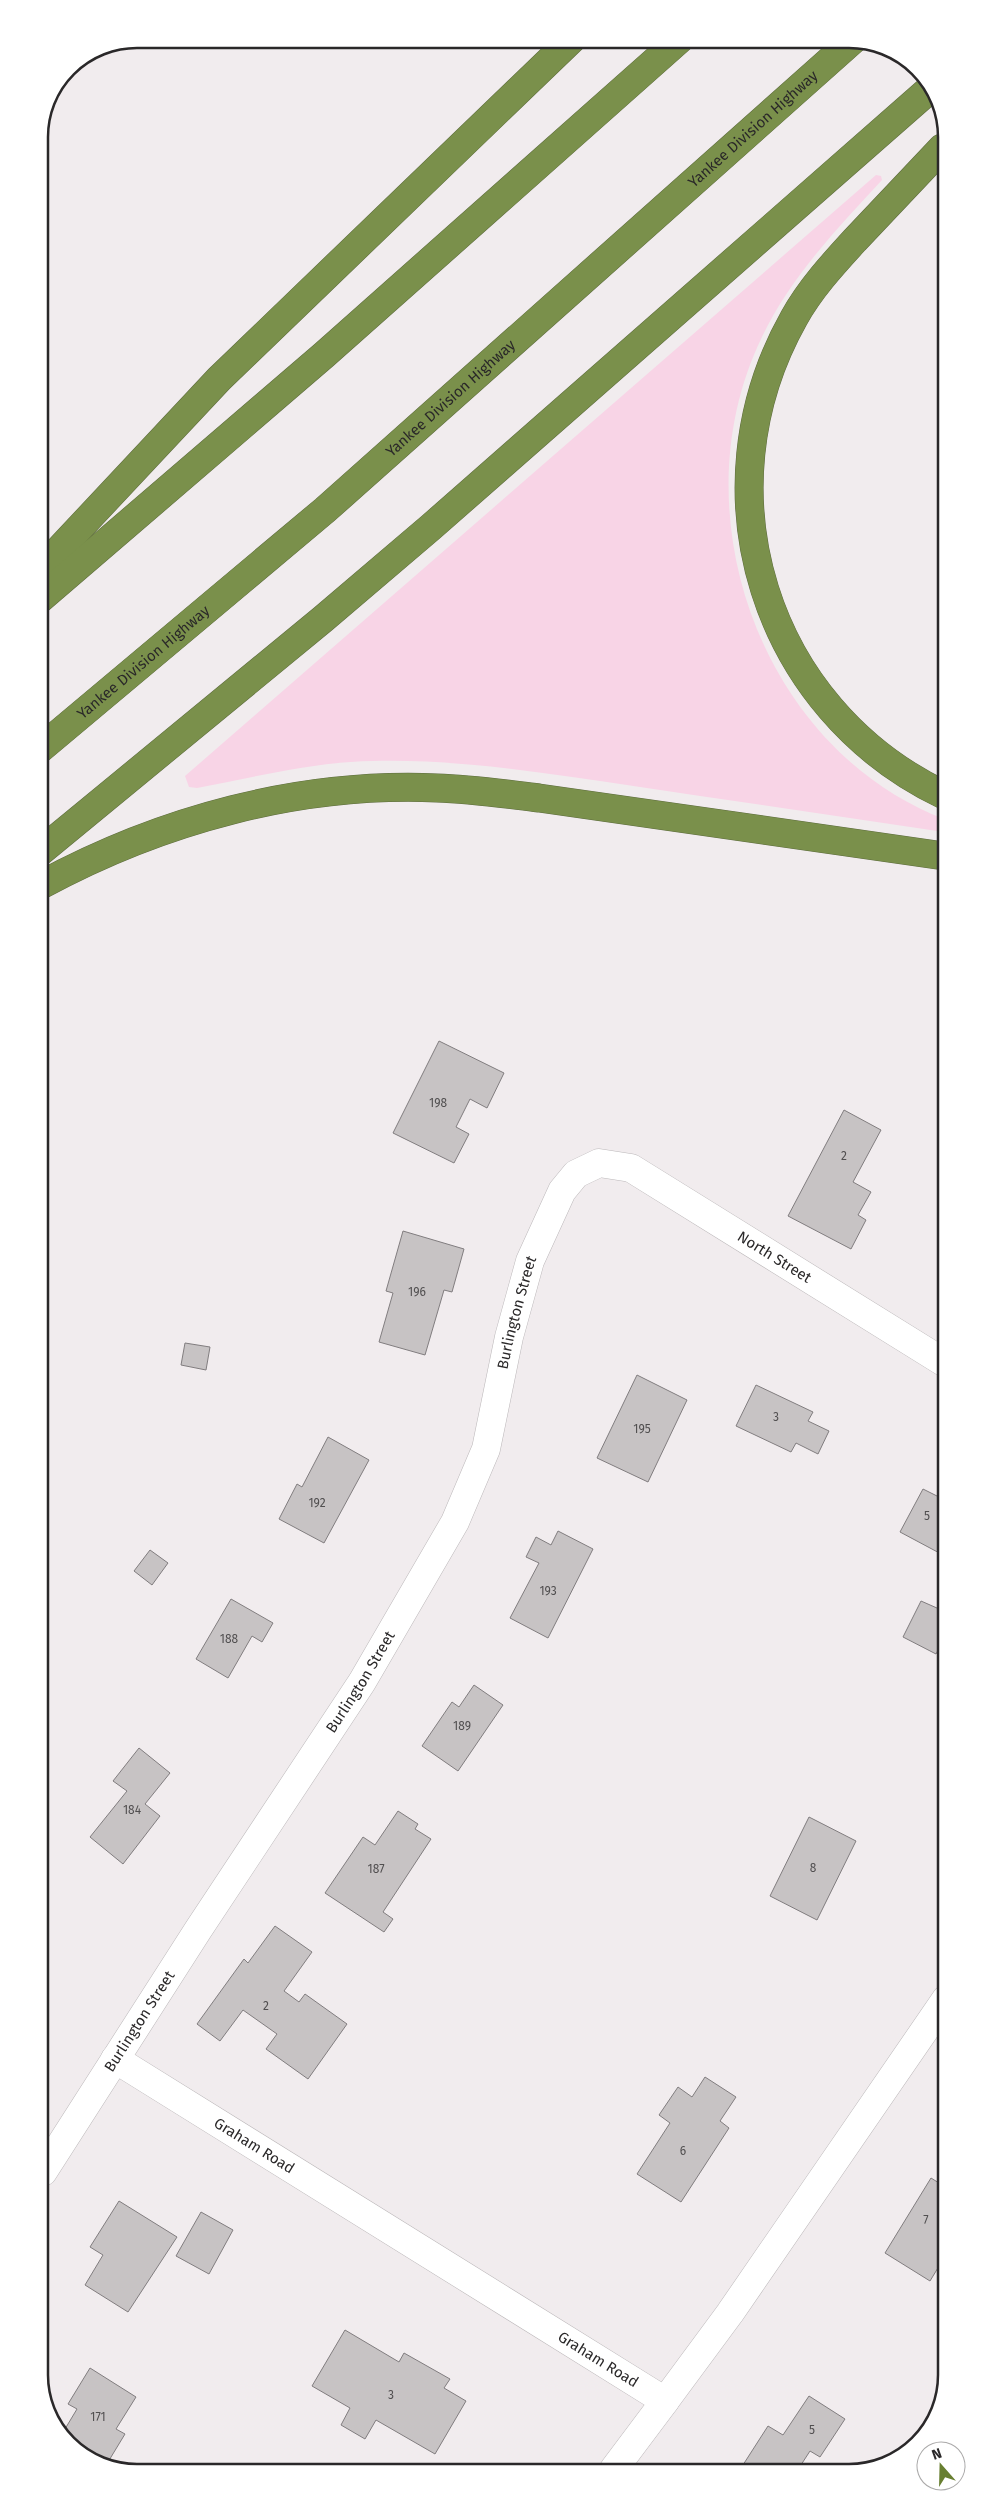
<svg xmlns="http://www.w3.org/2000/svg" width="986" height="2511" font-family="'Fira Sans',sans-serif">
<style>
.green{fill:#f8d4e6}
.building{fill:#c7c3c4;stroke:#817d7f}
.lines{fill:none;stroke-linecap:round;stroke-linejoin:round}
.minor-casing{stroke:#bcb8ba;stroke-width:29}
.highway-casing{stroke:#5e6c3f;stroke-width:29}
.minor{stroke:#fff;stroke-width:28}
.highway{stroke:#7a904b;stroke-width:28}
.labels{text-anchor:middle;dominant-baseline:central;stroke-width:4;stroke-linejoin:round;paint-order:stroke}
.number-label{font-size:12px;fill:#514f50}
.street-label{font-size:15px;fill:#2a2829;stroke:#fff}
.rim{fill:none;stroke:#2a2829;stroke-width:2.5}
</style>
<rect width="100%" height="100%" fill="#f1ecee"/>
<path class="green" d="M 876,175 L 881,176 L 882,180 C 837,229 791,276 762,337 C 677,511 760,748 944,819 L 944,832 C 843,817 741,802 640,787 C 551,774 463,759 373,761 C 313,762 255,777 197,788 L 189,787 L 185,776 Z"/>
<g class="building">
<path d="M 439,1041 L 504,1073 L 487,1108 L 470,1099 L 456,1127 L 469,1134 L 454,1163 L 393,1133 Z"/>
<path d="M 844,1110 L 881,1130 L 853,1182 L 871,1192 L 858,1215 L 866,1220 L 851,1249 L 788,1216 Z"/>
<path d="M 403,1231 L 464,1249 L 452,1292 L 444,1290 L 425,1355 L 379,1342 L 393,1293 L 386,1291 Z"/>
<path d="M 185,1343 L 210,1347 L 206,1370 L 181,1365 Z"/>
<path d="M 637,1375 L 687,1400 L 648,1482 L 597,1458 Z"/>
<path d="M 756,1385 L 813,1412 L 808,1421 L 829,1431 L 818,1454 L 796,1443 L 791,1452 L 736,1426 Z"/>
<path d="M 328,1437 L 369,1460 L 324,1543 L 279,1519 L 297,1484 L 302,1487 Z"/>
<path d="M 923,1489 L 945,1500 L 945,1556 L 900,1532 Z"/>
<path d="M 558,1531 L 593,1549 L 548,1638 L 510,1618 L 539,1563 L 526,1557 L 536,1537 L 551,1545 Z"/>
<path d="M 150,1550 L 168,1563 L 152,1585 L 134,1571 Z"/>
<path d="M 231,1599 L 273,1623 L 262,1642 L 252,1636 L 228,1678 L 196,1659 Z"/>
<path d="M 921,1601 L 946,1612 L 946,1635 L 936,1654 L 903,1637 Z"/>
<path d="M 474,1685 L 503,1705 L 458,1771 L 422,1746 L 452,1702 L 459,1707 Z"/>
<path d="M 139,1748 L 170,1773 L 145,1804 L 160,1816 L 123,1864 L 90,1837 L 127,1791 L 113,1781 Z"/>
<path d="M 398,1811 L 418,1824 L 415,1829 L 431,1839 L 383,1912 L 393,1919 L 384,1932 L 325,1893 L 363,1837 L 375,1845 Z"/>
<path d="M 809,1817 L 856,1841 L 817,1920 L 770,1896 Z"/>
<path d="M 275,1926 L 312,1952 L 284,1991 L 299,2002 L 305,1994 L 347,2024 L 308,2079 L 266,2049 L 277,2034 L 243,2010 L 220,2041 L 197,2024 L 244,1959 L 248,1963 Z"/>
<path d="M 705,2077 L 736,2097 L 720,2121 L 729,2128 L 681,2202 L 637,2174 L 670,2123 L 659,2115 L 678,2087 L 692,2097 Z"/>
<path d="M 931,2178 L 947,2188 L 947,2253 L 930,2281 L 885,2253 Z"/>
<path d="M 119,2201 L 177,2237 L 128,2312 L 85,2285 L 103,2255 L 90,2247 Z"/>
<path d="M 201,2212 L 233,2230 L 209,2274 L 176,2256 Z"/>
<path d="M 345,2330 L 399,2362 L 404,2353 L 450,2379 L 444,2388 L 466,2401 L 435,2454 L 376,2420 L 365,2439 L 341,2425 L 350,2408 L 312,2386 Z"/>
<path d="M 90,2368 L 136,2397 L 116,2429 L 125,2434 L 108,2462 L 115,2466 L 77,2452 L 58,2425 L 65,2429 L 77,2409 L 68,2404 Z"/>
<path d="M 809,2396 L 845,2419 L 820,2457 L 810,2451 L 799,2468 L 741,2468 L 768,2426 L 783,2435 Z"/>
</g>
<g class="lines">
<g class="minor-casing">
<g id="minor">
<path id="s1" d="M 115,2059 L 665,2401 L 730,2313 L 946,1999"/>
<path id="s2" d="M 43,2172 L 198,1930 L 362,1682 L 455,1522 L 486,1449 L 509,1337 L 530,1261 L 562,1191 L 576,1174 L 599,1163 L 631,1168 L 945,1363"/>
<path d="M 614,2469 L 665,2401"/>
</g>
</g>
<g class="highway-casing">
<g id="highway">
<path d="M 942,148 C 913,179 884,209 855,240 C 833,264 810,289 794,318 C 696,492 764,709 944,795"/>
<path d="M 40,570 L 219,379 L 572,39"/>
<path d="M 40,599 L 324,355 L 680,39"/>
<path id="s3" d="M 40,749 L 325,510 L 854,39"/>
<path d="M 41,851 L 323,619 L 431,527 L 930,89"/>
<path d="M 41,885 C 161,820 299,782 437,788 C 472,789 505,794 539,798 L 944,856"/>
</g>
</g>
<use href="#minor" class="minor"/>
<use href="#highway" class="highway"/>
</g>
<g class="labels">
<g class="number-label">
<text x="438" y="1103">198</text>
<text x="844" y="1156">2</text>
<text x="417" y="1292">196</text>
<text x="776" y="1417">3</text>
<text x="642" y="1429">195</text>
<text x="317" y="1503">192</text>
<text x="927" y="1516">5</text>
<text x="548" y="1591">193</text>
<text x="229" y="1639">188</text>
<text x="462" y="1726">189</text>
<text x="132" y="1810">184</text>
<text x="813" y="1868">8</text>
<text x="376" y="1869">187</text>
<text x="266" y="2006">2</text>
<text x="683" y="2151">6</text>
<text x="926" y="2220">7</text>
<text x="391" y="2395">3</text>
<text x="98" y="2417">171</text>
<text x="812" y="2430">5</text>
</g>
<g class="street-label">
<text stroke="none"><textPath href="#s3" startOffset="945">Yankee Division Highway</textPath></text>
<text stroke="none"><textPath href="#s3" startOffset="540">Yankee Division Highway</textPath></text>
<text stroke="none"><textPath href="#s3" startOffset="135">Yankee Division Highway</textPath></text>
<text stroke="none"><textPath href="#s2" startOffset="1368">North Street</textPath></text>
<text stroke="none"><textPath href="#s2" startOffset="989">Burlington Street</textPath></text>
<text stroke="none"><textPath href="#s2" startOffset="584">Burlington Street</textPath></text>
<text stroke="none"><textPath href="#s2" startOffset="179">Burlington Street</textPath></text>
<text stroke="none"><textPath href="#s1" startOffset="164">Graham Road</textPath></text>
<text stroke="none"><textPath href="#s1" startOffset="569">Graham Road</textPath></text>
</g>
</g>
<path d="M0 0H986V2511H0ZM137 48H849A89 89 0 0 1 938 137V2375A89 89 0 0 1 849 2464H137A89 89 0 0 1 48 2375V137A89 89 0 0 1 137 48Z" fill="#fff" fill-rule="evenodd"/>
<path class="rim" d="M137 48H849A89 89 0 0 1 938 137V2375A89 89 0 0 1 849 2464H137A89 89 0 0 1 48 2375V137A89 89 0 0 1 137 48Z"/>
<g transform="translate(941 2466) rotate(340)"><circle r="24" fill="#ffffff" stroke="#aaa9a9"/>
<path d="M0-4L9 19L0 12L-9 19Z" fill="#687f31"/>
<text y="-8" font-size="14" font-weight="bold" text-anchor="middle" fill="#2a2829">N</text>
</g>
</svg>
